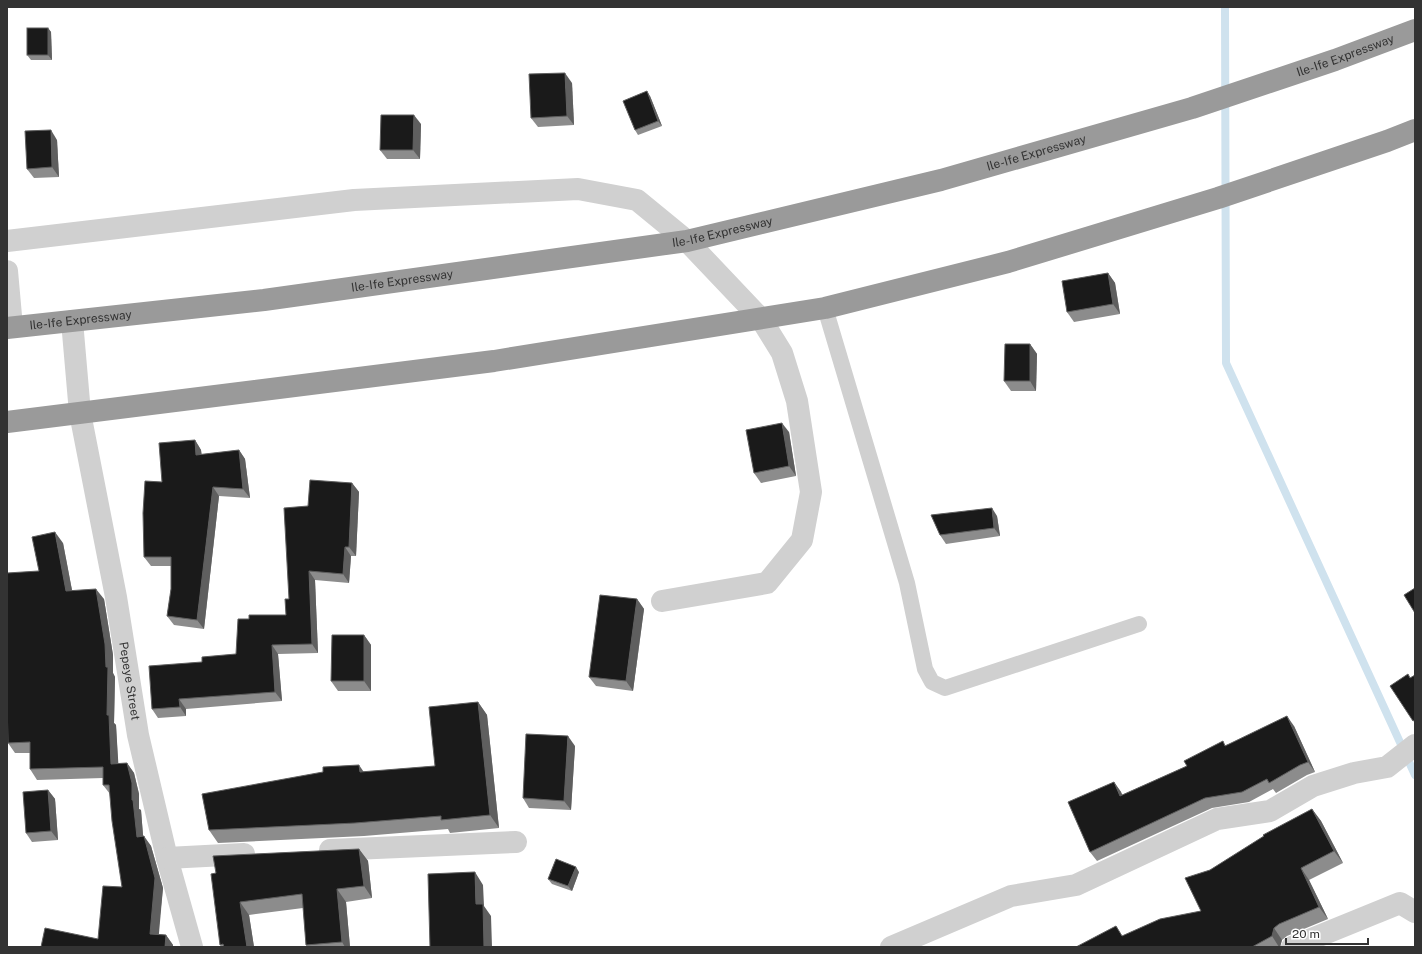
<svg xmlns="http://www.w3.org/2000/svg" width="1422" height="954" font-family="'Public Sans',sans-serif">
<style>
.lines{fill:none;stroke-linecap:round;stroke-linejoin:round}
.stream{stroke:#cfe2ee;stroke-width:8}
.lane{stroke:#d0d0d0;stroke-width:16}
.street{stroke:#d0d0d0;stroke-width:22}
.highway{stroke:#9a9a9a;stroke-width:22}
.wall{fill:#8c8c8c}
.shaded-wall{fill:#5f5f5f}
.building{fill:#1a1a1a;stroke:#5f5f5f}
.labels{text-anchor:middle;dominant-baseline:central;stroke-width:4;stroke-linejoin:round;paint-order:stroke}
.street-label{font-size:12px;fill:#333;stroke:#fff}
</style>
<rect width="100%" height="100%" fill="#fff"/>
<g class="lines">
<path class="stream" d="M 1225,7 L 1226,363 L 1415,775"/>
<path class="lane" d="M 825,308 L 907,583 L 925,669 L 932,682 L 945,688 L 1139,624"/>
<g class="street">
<path d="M 7,241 L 354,200 L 578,189 L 637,200 L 687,241 L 761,319 L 782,353 L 797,401 L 811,492 L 802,540 L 767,583 L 662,601"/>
<path d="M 7,271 L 12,327"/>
<path id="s1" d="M 72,321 L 80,413 L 116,597 L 138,735 L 167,858 L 192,947"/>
<path d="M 330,850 L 516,842"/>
<path d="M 167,858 L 244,854"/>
<path d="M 891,947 L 1011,896 L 1076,885 L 1217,819 L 1270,811 L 1313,786 L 1354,773 L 1387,767 L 1415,745"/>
<path d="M 1292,947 L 1400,903 L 1415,912"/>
</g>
<g class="highway">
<path id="s2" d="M 7,328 L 264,300 L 687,241 L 941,180 L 1192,108 L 1335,60 L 1415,30"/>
<path d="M 7,422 L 494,361 L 825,308 L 1008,262 L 1218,198 L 1387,141 L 1415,130"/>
</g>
</g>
<g class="wall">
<path d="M 48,28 L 51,32 L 52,60 L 31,60 L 27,55 Z"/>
<path d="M 572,83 L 574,125 L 538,127 L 531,118 Z"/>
<path d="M 650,96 L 662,126 L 638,135 L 635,130 Z"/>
<path d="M 421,124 L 420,159 L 387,159 L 380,150 Z"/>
<path d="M 57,140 L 59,177 L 34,178 L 27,169 Z"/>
<path d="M 1108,273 L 1115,283 L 1120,314 L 1074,322 L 1067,312 Z"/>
<path d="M 1030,344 L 1037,354 L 1036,391 L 1011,391 L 1004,381 Z"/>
<path d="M 789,432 L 796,476 L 761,483 L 754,473 Z"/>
<path d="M 195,440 L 201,450 L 202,455 L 239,450 L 245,459 L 250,498 L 219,496 L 204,629 L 174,625 L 167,616 L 171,589 L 171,566 L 151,566 L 144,557 L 162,482 Z"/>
<path d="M 352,483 L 359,492 L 356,556 L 351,556 L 349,583 L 315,580 L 318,653 L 278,654 L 282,701 L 186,709 L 186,716 L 158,718 L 152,709 L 202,662 L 236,654 L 249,619 L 286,615 L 308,506 Z"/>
<path d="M 997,516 L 1000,536 L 946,544 L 940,535 Z"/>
<path d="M 63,543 L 72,590 L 104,599 L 113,655 L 113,673 L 115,677 L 114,723 L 116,725 L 118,764 L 127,763 L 134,773 L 139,794 L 139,809 L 141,810 L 143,836 L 151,846 L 163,888 L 158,934 L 166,935 L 173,945 L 98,939 L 122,887 L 110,794 L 103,785 L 103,778 L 37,780 L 30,769 L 30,753 L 15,753 L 8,743 L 39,571 Z"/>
<path d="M 637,599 L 644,609 L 633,691 L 596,686 L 589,677 Z"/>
<path d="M 364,635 L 371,645 L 371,691 L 338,691 L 331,681 Z"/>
<path d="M 478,702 L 487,715 L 499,828 L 450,833 L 448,829 L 364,836 L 218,843 L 209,830 L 364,772 L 435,766 Z"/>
<path d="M 1294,726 L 1315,772 L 1307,775 L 1276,793 L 1273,789 L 1249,802 L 1212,808 L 1097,861 L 1090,852 L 1114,782 L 1121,792 L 1122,795 L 1187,766 L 1226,745 Z"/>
<path d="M 575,746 L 571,810 L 529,808 L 523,798 Z"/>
<path d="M 48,790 L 55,799 L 58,840 L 32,842 L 26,833 Z"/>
<path d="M 1312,809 L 1321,821 L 1343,863 L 1309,880 L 1328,919 L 1287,936 L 1282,940 L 1280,947 L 1076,947 L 1123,936 L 1201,911 L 1210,870 Z"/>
<path d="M 359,849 L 368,861 L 372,898 L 346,902 L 350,947 L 307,947 L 306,945 L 303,908 L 249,915 L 254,947 L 222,947 L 220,945 L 216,873 Z"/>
<path d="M 579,872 L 572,891 L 552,884 L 548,879 Z"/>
</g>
<g class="shaded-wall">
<path d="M 48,28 L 51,32 L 52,60 L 48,55 Z"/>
<path d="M 565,73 L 572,83 L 574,125 L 567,116 Z"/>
<path d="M 647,91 L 650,96 L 662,126 L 658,121 Z"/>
<path d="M 414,115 L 421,124 L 420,159 L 413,150 Z"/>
<path d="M 51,130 L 57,140 L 59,177 L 52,167 Z"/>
<path d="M 1108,273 L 1115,283 L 1120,314 L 1113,304 Z"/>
<path d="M 1030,344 L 1037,354 L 1036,391 L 1030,381 Z"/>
<path d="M 782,423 L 789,432 L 796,476 L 789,466 Z"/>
<path d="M 195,440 L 201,450 L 202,465 L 196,455 Z"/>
<path d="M 239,450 L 245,459 L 250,498 L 243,489 Z"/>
<path d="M 352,483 L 359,492 L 356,556 L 349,547 Z"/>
<path d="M 213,487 L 219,496 L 204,629 L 197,620 Z"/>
<path d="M 992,508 L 997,516 L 1000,536 L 994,528 Z"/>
<path d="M 55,532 L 63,543 L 74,601 L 66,591 Z"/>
<path d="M 345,547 L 351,556 L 349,583 L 343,574 Z"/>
<path d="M 309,571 L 315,580 L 318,653 L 312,644 Z"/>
<path d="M 96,589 L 104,599 L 113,655 L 113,673 L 115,677 L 114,723 L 116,725 L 119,774 L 111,764 L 107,715 L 106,667 Z"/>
<path d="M 637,599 L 644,609 L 633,691 L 626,681 Z"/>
<path d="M 364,635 L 371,645 L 371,691 L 364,681 Z"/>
<path d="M 272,645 L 278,654 L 282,701 L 275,692 Z"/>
<path d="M 179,699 L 186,709 L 186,716 L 180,707 Z"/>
<path d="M 478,702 L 487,715 L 499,828 L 490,815 Z"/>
<path d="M 1287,716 L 1294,726 L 1315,772 L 1308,762 Z"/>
<path d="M 568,736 L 575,746 L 571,810 L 564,801 Z"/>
<path d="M 127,763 L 134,773 L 139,794 L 139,809 L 141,810 L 144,847 L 137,837 Z"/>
<path d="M 359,765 L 368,778 L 360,772 Z"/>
<path d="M 1114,782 L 1121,792 L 1127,806 L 1120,796 Z"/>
<path d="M 48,790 L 55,799 L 58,840 L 51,831 Z"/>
<path d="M 1312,809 L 1321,821 L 1343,863 L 1334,851 Z"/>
<path d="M 144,836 L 151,846 L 163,888 L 158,944 L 150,934 Z"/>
<path d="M 359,849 L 368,861 L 372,898 L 364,886 Z"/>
<path d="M 576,867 L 579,872 L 572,891 L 568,886 Z"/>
<path d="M 1301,868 L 1309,880 L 1328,919 L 1319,907 Z"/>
<path d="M 475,872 L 483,885 L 484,906 L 491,916 L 492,947 L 484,947 L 476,904 Z"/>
<path d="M 337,889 L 346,902 L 350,947 L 345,947 L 342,942 Z"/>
<path d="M 240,902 L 249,915 L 254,947 L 247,947 Z"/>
<path d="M 1274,928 L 1282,940 L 1280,947 L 1279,947 L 1272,936 Z"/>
<path d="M 166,935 L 173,945 L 173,947 L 165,947 Z"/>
</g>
<g class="building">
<rect x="27" y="28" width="21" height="27"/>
<path d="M 565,73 L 567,116 L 531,118 L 529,74 Z"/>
<path d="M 647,91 L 658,121 L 635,130 L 623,101 Z"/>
<path d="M 381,115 L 414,115 L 413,150 L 380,150 Z"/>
<path d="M 51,130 L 52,167 L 27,169 L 25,131 Z"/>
<path d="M 1108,273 L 1113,304 L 1067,312 L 1062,281 Z"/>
<path d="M 1005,344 L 1030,344 L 1030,381 L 1004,381 Z"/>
<path d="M 782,423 L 789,466 L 754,473 L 746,430 Z"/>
<path d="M 195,440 L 196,455 L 239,450 L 243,489 L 213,487 L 197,620 L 167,616 L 171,589 L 171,557 L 144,557 L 143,513 L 145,481 L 162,482 L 159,443 Z"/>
<path d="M 310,480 L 352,483 L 349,547 L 345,547 L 343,574 L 309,571 L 312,644 L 272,645 L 275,692 L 179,699 L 180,707 L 152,709 L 149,666 L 202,662 L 202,657 L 236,654 L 238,619 L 249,619 L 249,615 L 286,615 L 285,599 L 289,599 L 284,508 L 308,506 Z"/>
<path d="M 992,508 L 994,528 L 940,535 L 931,515 Z"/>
<path d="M 55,532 L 66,591 L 96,589 L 105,644 L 106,667 L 108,667 L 107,715 L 109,715 L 111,764 L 127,763 L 132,783 L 132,800 L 133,800 L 137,837 L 144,836 L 155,878 L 150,934 L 166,935 L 165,947 L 41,947 L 45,928 L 98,939 L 103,886 L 122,887 L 112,821 L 109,785 L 103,785 L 103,767 L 30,769 L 30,742 L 8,743 L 7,701 L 7,573 L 39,571 L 32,537 Z"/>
<path d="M 1415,588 L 1415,613 L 1404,595 Z"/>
<path d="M 600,595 L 637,599 L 626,681 L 589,677 Z"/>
<path d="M 332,635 L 364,635 L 364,681 L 331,681 Z"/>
<path d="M 1408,674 L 1410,678 L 1415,675 L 1415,720 L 1413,721 L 1390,686 Z"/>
<path d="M 478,702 L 490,815 L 441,820 L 441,816 L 355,823 L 209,830 L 202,794 L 323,772 L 323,767 L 359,765 L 360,772 L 435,766 L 429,707 Z"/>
<path d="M 1287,716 L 1308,762 L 1300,765 L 1269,783 L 1267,779 L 1242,792 L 1205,798 L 1090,852 L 1068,802 L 1114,782 L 1120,796 L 1187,766 L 1184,761 L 1223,741 L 1225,746 Z"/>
<path d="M 526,734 L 568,736 L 564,801 L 523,798 Z"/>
<path d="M 48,790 L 51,831 L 26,833 L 23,792 Z"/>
<path d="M 1312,809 L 1334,851 L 1301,868 L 1319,907 L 1279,924 L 1274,928 L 1272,936 L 1252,947 L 1076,947 L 1116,926 L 1122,936 L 1160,919 L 1201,911 L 1185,878 L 1210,870 L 1264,836 L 1263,835 Z"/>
<path d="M 359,849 L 364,886 L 337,889 L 342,942 L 306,945 L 302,894 L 240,902 L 247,947 L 224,947 L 223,944 L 220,945 L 211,874 L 216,873 L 213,856 Z"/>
<path d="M 556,859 L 576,867 L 568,886 L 548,879 Z"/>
<path d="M 475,872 L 476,904 L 483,904 L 484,947 L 430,947 L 428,874 Z"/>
</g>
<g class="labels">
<g class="street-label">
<text stroke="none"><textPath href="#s2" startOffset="1370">Ile-Ife Expressway</textPath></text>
<text stroke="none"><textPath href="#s2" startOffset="1046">Ile-Ife Expressway</textPath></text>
<text stroke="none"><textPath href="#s2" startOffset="722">Ile-Ife Expressway</textPath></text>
<text stroke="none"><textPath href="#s2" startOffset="398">Ile-Ife Expressway</textPath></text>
<text stroke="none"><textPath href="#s2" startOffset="74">Ile-Ife Expressway</textPath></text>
<text stroke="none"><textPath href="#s1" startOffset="365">Pepeye Street</textPath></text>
</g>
</g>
<rect width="1422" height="954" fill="none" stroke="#333333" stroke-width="16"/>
<path d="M1286 938v6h82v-6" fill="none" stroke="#333333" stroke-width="2"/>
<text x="1292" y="938" font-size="12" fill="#333333" stroke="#ffffff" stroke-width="3" paint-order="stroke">20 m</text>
</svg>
